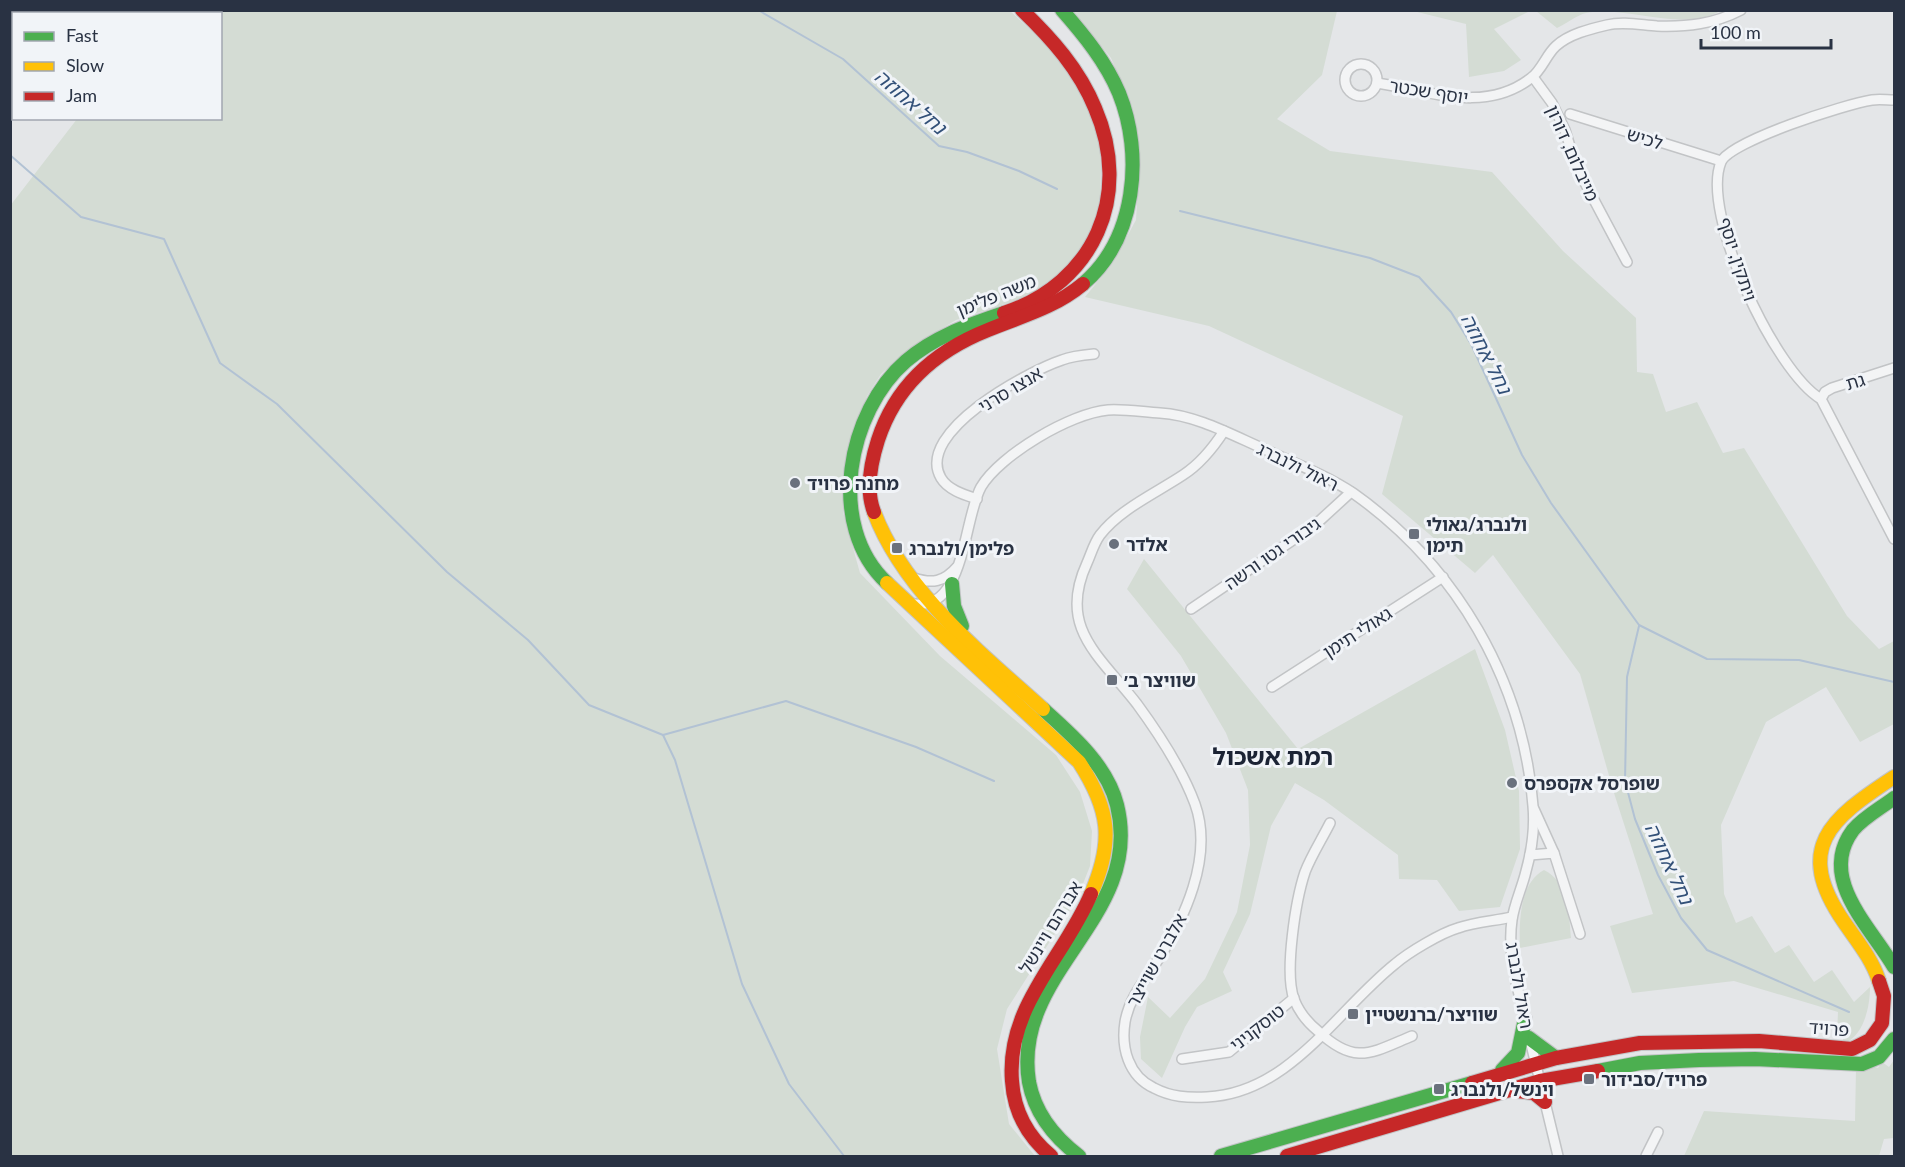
<svg xmlns="http://www.w3.org/2000/svg" width="1905" height="1167" font-family="Lato,'Noto Sans Hebrew',sans-serif">
<style>
.green{fill:#d4dcd4}
.lines{fill:none;stroke-linecap:round;stroke-linejoin:round}
.stream{stroke:#b2c2d4;stroke-width:2}
.street-casing{stroke:#c2c4c6;stroke-width:12}
.fast-casing{stroke:#c2c4c6;stroke-width:16}
.slow-casing{stroke:#c2c4c6;stroke-width:16}
.jam-casing{stroke:#c2c4c6;stroke-width:16}
.street{stroke:#f3f4f5;stroke-width:9}
.fast{stroke:#4caf50;stroke-width:14}
.slow{stroke:#ffc107;stroke-width:14}
.jam{stroke:#c62828;stroke-width:14}
.poi-dot{fill:#6a717d;stroke:#f1f4f8;stroke-width:2}
.labels{text-anchor:middle;dominant-baseline:central;stroke-width:6;stroke-linejoin:round;paint-order:stroke}
.street-label{font-size:18px;fill:#293243;stroke:#f1f4f8}
.poi-label{font-size:18px;font-weight:bold;fill:#293243;stroke:#f1f4f8;text-anchor:start}
.water-label{font-size:20px;font-style:italic;fill:#325078;stroke:#f1f4f8}
.district-label{font-size:24px;font-weight:bold;fill:#1b2334;stroke:#f1f4f8}
</style>
<rect width="100%" height="100%" fill="#e4e6e8"/>
<g class="green">
<path d="M 1009,10 L 1045,43 L 1079,89 L 1098,128 L 1101,166 L 1100,207 L 1082,251 L 1056,280 L 1014,301 L 956,320 L 910,348 L 881,374 L 867,396 L 847,462 L 843,512 L 860,573 L 940,656 L 1056,755 L 1080,792 L 1092,831 L 1090,866 L 1077,899 L 1007,1009 L 997,1049 L 1009,1124 L 1035,1156 L 11,1156 L 10,206 L 77,119 L 220,118 L 220,14 L 157,13 L 159,11 Z"/>
<path d="M 1073,11 L 1337,11 L 1322,75 L 1277,119 L 1330,151 L 1492,172 L 1563,251 L 1636,318 L 1637,372 L 1653,374 L 1666,412 L 1697,402 L 1723,453 L 1744,448 L 1847,616 L 1879,649 L 1894,641 L 1894,724 L 1860,742 L 1826,687 L 1766,722 L 1721,825 L 1724,894 L 1736,923 L 1752,916 L 1775,953 L 1789,945 L 1814,982 L 1832,970 L 1854,1002 L 1870,987 C 1870,1007 1864,1036 1843,1044 L 1843,1036 L 1837,1035 L 1838,1012 L 1734,981 L 1632,993 L 1610,926 L 1653,914 L 1614,793 L 1580,674 L 1493,555 L 1475,573 L 1382,494 L 1403,416 L 1209,326 L 1085,297 L 1112,264 L 1136,220 L 1140,153 L 1130,102 L 1111,58 Z"/>
<path d="M 1413,11 L 1530,11 L 1494,29 L 1521,60 L 1504,71 L 1469,77 L 1466,24 Z"/>
<path d="M 1536,11 L 1720,11 C 1683,33 1626,5 1586,13 C 1577,15 1566,24 1557,28 Z"/>
<path d="M 1144,559 L 1298,749 L 1475,649 L 1505,730 L 1519,791 L 1520,849 L 1500,907 L 1459,911 L 1437,880 L 1399,879 L 1398,855 L 1324,800 L 1295,783 L 1271,826 L 1250,914 L 1223,972 L 1232,991 L 1197,1007 L 1185,1027 L 1162,1078 L 1141,1059 L 1140,1037 L 1148,997 L 1170,1018 L 1205,979 L 1237,912 L 1250,845 L 1248,790 L 1226,733 L 1181,656 L 1127,589 Z"/>
<path d="M 1544,870 C 1569,882 1569,915 1571,938 L 1520,948 C 1519,924 1519,883 1544,870 Z"/>
<path d="M 1894,1060 L 1894,1138 L 1884,1139 L 1879,1156 L 1684,1156 L 1704,1111 L 1855,1121 L 1856,1069 L 1867,1065 L 1878,1068 L 1882,1062 L 1889,1067 Z"/>
</g>
<g class="lines">
<g class="stream">
<path d="M 758,10 L 843,59 L 939,146 L 967,152 L 1019,171 L 1057,189"/>
<path d="M 10,155 L 81,217 L 164,239 L 220,363 L 277,404 L 447,572 L 528,640 L 589,705 L 663,735 L 675,760 L 742,984 L 789,1084 L 844,1156"/>
<path d="M 1180,211 L 1370,258 L 1419,277 L 1451,312 L 1471,344 L 1522,455 L 1551,503 L 1639,625 L 1707,659 L 1799,660 L 1894,682"/>
<path d="M 1639,626 L 1627,677 L 1625,781 L 1635,819 L 1658,875 L 1681,918 L 1707,950 L 1849,1012"/>
<path d="M 663,735 L 786,701 L 916,747 L 994,781"/>
</g>
<g class="street-casing">
<g id="street">
<circle cx="1361" cy="80" r="16"/>
<path d="M 1533,77 L 1552,103 L 1565,130 L 1576,166 L 1627,262"/>
<path d="M 1377,83 C 1429,91 1485,114 1531,78 C 1542,70 1546,55 1556,46 C 1569,34 1590,29 1607,25 C 1623,21 1641,25 1657,26 C 1687,27 1714,24 1741,10"/>
<path d="M 1894,100 C 1887,100 1879,99 1872,100 C 1846,104 1730,141 1721,162 C 1700,213 1775,372 1821,399 L 1894,539"/>
<path d="M 1570,114 L 1721,161"/>
<path d="M 1821,399 L 1825,392 L 1832,388 L 1894,368"/>
<path d="M 1224,431 C 1213,448 1200,464 1183,475 C 1156,493 1120,509 1100,535 C 1094,543 1091,554 1087,563 C 1057,628 1100,656 1137,704 C 1159,734 1182,769 1195,804 C 1214,857 1184,920 1156,963 C 1143,982 1129,999 1125,1022 C 1121,1047 1128,1076 1154,1088 C 1171,1097 1188,1098 1207,1097 C 1290,1093 1336,1011 1395,964 C 1409,952 1441,933 1458,928 C 1475,922 1494,921 1512,917"/>
<path d="M 977,499 C 965,495 948,490 941,478 C 914,432 1029,371 1062,360 C 1072,356 1083,355 1094,354"/>
<path d="M 914,578 C 932,584 944,582 957,567"/>
<path d="M 910,603 C 965,617 963,519 981,487 C 1000,455 1071,413 1108,410 C 1125,409 1143,412 1160,413 C 1196,415 1232,435 1264,449 C 1294,463 1326,475 1353,493 C 1456,566 1523,680 1533,806 C 1535,828 1531,854 1525,875 C 1521,890 1514,905 1512,920 C 1507,954 1518,990 1526,1023"/>
<path d="M 1191,609 L 1315,525 L 1351,492"/>
<path d="M 1272,687 L 1443,577"/>
<path d="M 1534,809 L 1554,853"/>
<path d="M 1330,823 C 1322,839 1311,856 1305,872 C 1296,899 1284,972 1294,999 C 1299,1012 1307,1022 1318,1031 C 1355,1066 1371,1053 1412,1036"/>
<path d="M 1530,855 L 1554,853 L 1580,934"/>
<path d="M 1529,1036 L 1558,1156"/>
<path d="M 1182,1059 L 1229,1052 L 1294,998"/>
<path d="M 1646,1156 L 1658,1132"/>
</g>
</g>
<g class="fast-casing">
<g id="fast">
<path d="M 1062,10 C 1084,35 1106,62 1119,93 C 1144,155 1136,239 1083,284"/>
<path d="M 887,583 C 825,525 848,411 906,361 C 935,336 969,325 1004,313"/>
<path d="M 952,584 L 954,606 L 962,626"/>
<path d="M 1043,709 C 1072,735 1107,765 1117,805 C 1145,918 1011,971 1029,1082 C 1035,1114 1054,1137 1079,1156"/>
<path d="M 1894,798 C 1881,808 1864,817 1853,830 C 1817,878 1870,926 1894,967"/>
<path d="M 1529,1038 L 1556,1058"/>
<path d="M 1502,1070 L 1518,1053 L 1525,1019"/>
<path d="M 1598,1071 L 1640,1063 L 1699,1060 L 1755,1059 L 1862,1064 L 1879,1057 L 1894,1039"/>
<path d="M 1221,1156 L 1472,1083"/>
</g>
</g>
<g class="slow-casing">
<g id="slow">
<path d="M 874,512 C 904,592 981,653 1043,709"/>
<path d="M 887,583 L 1079,762 C 1110,810 1114,841 1091,894"/>
<path d="M 1879,981 C 1872,959 1857,941 1844,922 C 1793,848 1830,819 1894,777"/>
</g>
</g>
<g class="jam-casing">
<g id="jam">
<path d="M 1004,313 C 1094,283 1133,196 1095,108 C 1079,69 1052,39 1022,10"/>
<path d="M 874,512 C 865,489 871,462 878,440 C 896,385 935,351 988,330 C 1022,316 1054,308 1083,284"/>
<path d="M 1472,1083 L 1556,1058 L 1640,1043 L 1759,1041 L 1852,1049 L 1870,1040 L 1882,1023 L 1884,996 L 1879,981"/>
<path d="M 1517,1091 L 1534,1093 L 1545,1102"/>
<path d="M 1051,1156 C 1027,1136 1014,1112 1012,1081 C 1006,1006 1064,958 1091,894"/>
<path d="M 1287,1156 L 1540,1081 L 1598,1071"/>
</g>
</g>
<use href="#street" class="street"/>
<use href="#fast" class="fast"/>
<use href="#slow" class="slow"/>
<use href="#jam" class="jam"/>
</g>
<g class="poi-dot">
<circle cx="795" cy="483" r="6"/>
<rect x="1408" y="528" width="12" height="12" rx="3"/>
<circle cx="1114" cy="544" r="6"/>
<rect x="891" y="542" width="12" height="12" rx="3"/>
<rect x="1106" y="674" width="12" height="12" rx="3"/>
<circle cx="1512" cy="783" r="6"/>
<rect x="1347" y="1008" width="12" height="12" rx="3"/>
<rect x="1583" y="1073" width="12" height="12" rx="3"/>
<rect x="1433" y="1083" width="12" height="12" rx="3"/>
</g>
<g class="labels">
<g class="street-label">
<text transform="translate(1429 91) rotate(9)">יוסף שכטר</text>
<text transform="translate(1645 138) rotate(17)">לכיש</text>
<text transform="translate(1573 153) rotate(66)">מייבלום, דורון</text>
<text transform="translate(1738 259) rotate(72)">ויתקין, יוסף</text>
<text transform="translate(996 295) rotate(-22)">משה פלימן</text>
<text transform="translate(1855 381) rotate(-17)">גת</text>
<text transform="translate(1010 389) rotate(-31)">אנצו סרני</text>
<text transform="translate(1298 466) rotate(26)">ראול ולנברג</text>
<text transform="translate(1272 553) rotate(-35)">גיבורי גטו ורשה</text>
<text transform="translate(1357 632) rotate(-33)">גאולי תימן</text>
<text transform="translate(1050 927) rotate(-59)">אברהם ויינשל</text>
<text transform="translate(1156 960) rotate(-61)">אלברט שוייצר</text>
<text transform="translate(1520 985) rotate(80)">ראול ולנברג</text>
<text transform="translate(1257 1027) rotate(-38)">טוסקניני</text>
<text transform="translate(1829 1028) rotate(4)">פרויד</text>
</g>
<g class="poi-label">
<text x="807" y="483">מחנה פרויד</text>
<text x="1426" y="524">ולנברג/גאולי<tspan x="1426" dy="21">תימן</tspan></text>
<text x="1126" y="544">אלדר</text>
<text x="909" y="548">פלימן/ולנברג</text>
<text x="1124" y="680">שוויצר ב׳</text>
<text x="1524" y="783">שופרסל אקספרס</text>
<text x="1365" y="1014">שוויצר/ברנשטיין</text>
<text x="1601" y="1079">פרויד/סבידור</text>
<text x="1451" y="1089">וינשל/ולנברג</text>
</g>
<g class="water-label">
<text transform="translate(911 101) rotate(41)">נחל אחוזה</text>
<text transform="translate(1487 353) rotate(63)">נחל אחוזה</text>
<text transform="translate(1670 863) rotate(65)">נחל אחוזה</text>
</g>
<g class="district-label">
<text x="1273" y="755">רמת אשכול</text>
</g>
</g>
<rect width="1905" height="1167" fill="none" stroke="#293243" stroke-width="24"/>
<rect x="12" y="12" width="210" height="108" fill="#f1f4f8" stroke="#a1a6b0" stroke-width="1.5"/>
<rect x="24" y="32" width="30" height="9" fill="#4caf50" stroke="#a1a6b0" stroke-width="1.5"/>
<text x="66" y="42" font-size="18" fill="#293243">Fast</text>
<rect x="24" y="62" width="30" height="9" fill="#ffc107" stroke="#a1a6b0" stroke-width="1.5"/>
<text x="66" y="72" font-size="18" fill="#293243">Slow</text>
<rect x="24" y="92" width="30" height="9" fill="#c62828" stroke="#a1a6b0" stroke-width="1.5"/>
<text x="66" y="102" font-size="18" fill="#293243">Jam</text>
<path d="M1701 39v9h130v-9" fill="none" stroke="#293243" stroke-width="3"/>
<text x="1710" y="39" font-size="18" fill="#293243" stroke="#f1f4f8" stroke-width="4.5" paint-order="stroke">100 m</text>
</svg>
